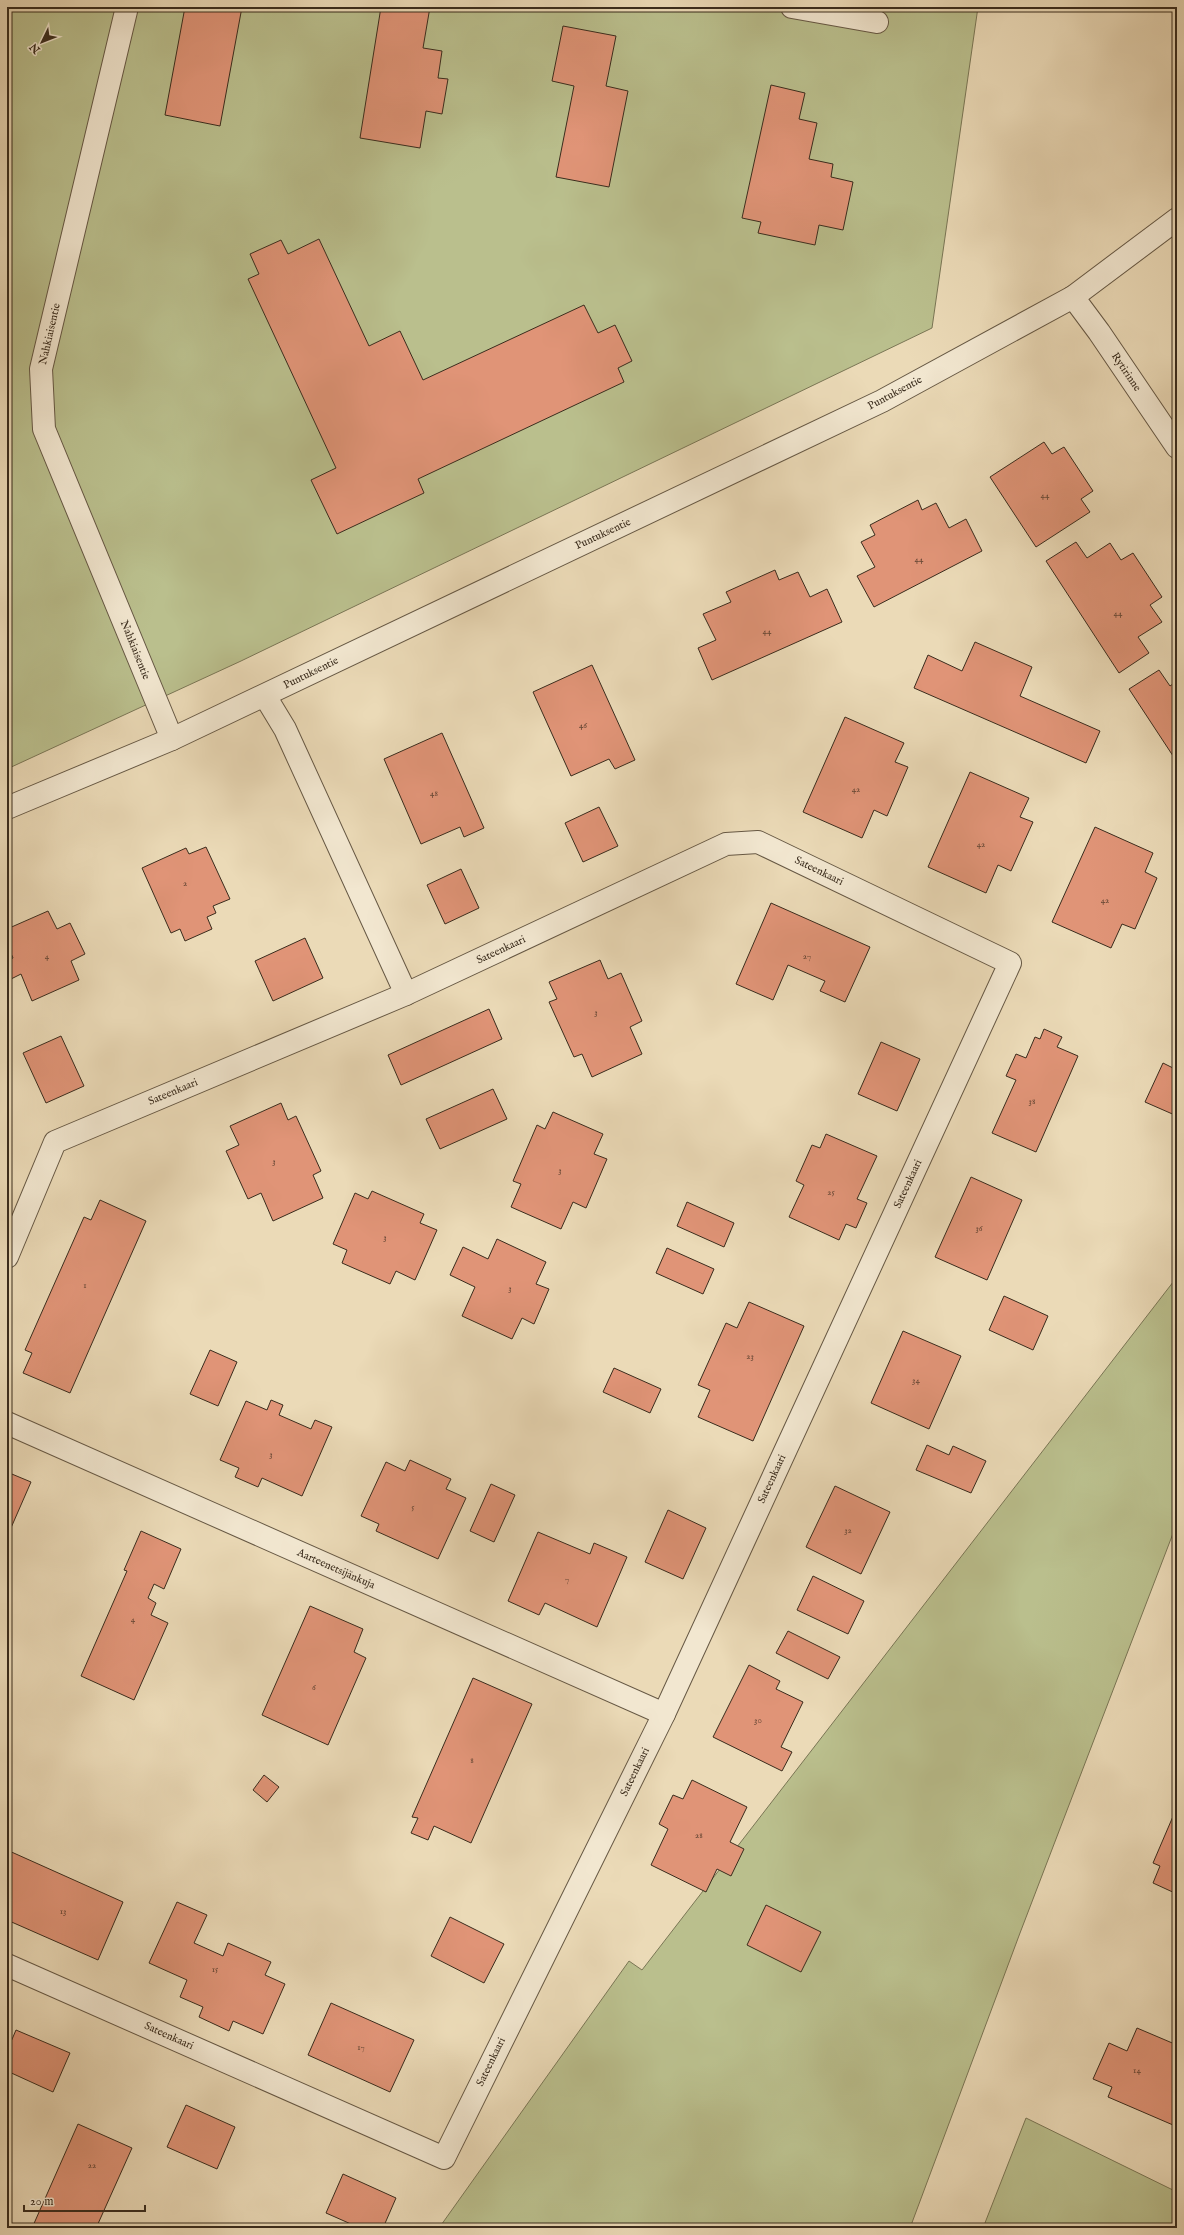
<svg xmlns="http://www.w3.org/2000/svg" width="1184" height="2235" font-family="'IM FELL English',serif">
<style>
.green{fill:#babf8d;stroke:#7a7655}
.building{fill:#e09477;stroke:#3a2c1d}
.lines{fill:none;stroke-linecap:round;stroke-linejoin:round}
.minor-casing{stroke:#665844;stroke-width:24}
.minor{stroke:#f2e7d0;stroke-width:22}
.labels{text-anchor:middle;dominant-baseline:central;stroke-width:4;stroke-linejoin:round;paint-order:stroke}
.number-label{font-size:9px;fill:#644634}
.street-label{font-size:11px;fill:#3a2c1d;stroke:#f2e7d0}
</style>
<rect width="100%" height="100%" fill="#ebdab7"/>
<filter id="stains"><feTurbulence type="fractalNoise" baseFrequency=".005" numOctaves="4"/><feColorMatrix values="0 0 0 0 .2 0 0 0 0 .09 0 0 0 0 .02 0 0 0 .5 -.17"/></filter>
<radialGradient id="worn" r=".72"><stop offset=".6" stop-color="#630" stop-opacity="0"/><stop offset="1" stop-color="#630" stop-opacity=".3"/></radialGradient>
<g class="green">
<path d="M 7,7 L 978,7 L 932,328 L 241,661 L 7,769 Z"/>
<path d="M 1177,1277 L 1177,1523 L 1020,1933 L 910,2228 L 439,2228 L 629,1961 L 642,1970 Z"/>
<path d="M 1026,2118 L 1177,2192 L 1177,2228 L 983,2228 Z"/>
</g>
<g class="building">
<path d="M 185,7 L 242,7 L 220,126 L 165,115 Z"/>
<path d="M 381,7 L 430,7 L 423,48 L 442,51 L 438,78 L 448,79 L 442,114 L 426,111 L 420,148 L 360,138 Z"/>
<path d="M 563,26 L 616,36 L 606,86 L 628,91 L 609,187 L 556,177 L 574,86 L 552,81 Z"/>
<path d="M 771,85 L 805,93 L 799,119 L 817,123 L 809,159 L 833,164 L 831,177 L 853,182 L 843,230 L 819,225 L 815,245 L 758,233 L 761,222 L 742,218 Z"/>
<path d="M 319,239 L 369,346 L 400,331 L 423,380 L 584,305 L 598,333 L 615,325 L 632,361 L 618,368 L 624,382 L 418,479 L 424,493 L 337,534 L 311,480 L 336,468 L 248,279 L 259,274 L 250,254 L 281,240 L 288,254 Z"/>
<path d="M 1044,442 L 1052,454 L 1064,447 L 1093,491 L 1081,499 L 1090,512 L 1036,547 L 990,477 Z"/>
<path d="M 918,500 L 922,510 L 936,503 L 949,528 L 966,519 L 982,551 L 874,607 L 857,576 L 875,567 L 861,542 L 875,535 L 870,525 Z"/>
<path d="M 1076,542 L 1087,558 L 1110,543 L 1121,560 L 1133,553 L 1162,597 L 1150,605 L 1162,622 L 1138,637 L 1149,653 L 1119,673 L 1046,561 Z"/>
<path d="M 775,570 L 779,580 L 798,572 L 810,597 L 827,589 L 842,622 L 712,680 L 698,648 L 716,640 L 703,614 L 731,602 L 726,592 Z"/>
<path d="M 975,642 L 1032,667 L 1020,696 L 1100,731 L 1086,763 L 914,688 L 928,655 L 962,671 Z"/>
<path d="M 592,665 L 635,760 L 615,769 L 609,759 L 571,776 L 533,692 Z"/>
<path d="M 1159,670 L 1170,686 L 1177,681 L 1177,762 L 1129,689 Z"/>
<path d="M 845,717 L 904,743 L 895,762 L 908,767 L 887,816 L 874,810 L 862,838 L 803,812 Z"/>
<path d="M 442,733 L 484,828 L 464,837 L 460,827 L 421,844 L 384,759 Z"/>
<path d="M 970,772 L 1029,798 L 1020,817 L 1033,822 L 1011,871 L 998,865 L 986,893 L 928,867 Z"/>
<path d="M 599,807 L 618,846 L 583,862 L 565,823 Z"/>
<path d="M 1095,827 L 1153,853 L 1145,872 L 1157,878 L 1135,929 L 1122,924 L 1111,948 L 1052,922 Z"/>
<path d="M 206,847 L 230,899 L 213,906 L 216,913 L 207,917 L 212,929 L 185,941 L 180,929 L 171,933 L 142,868 L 186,848 L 189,854 Z"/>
<path d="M 461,869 L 479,908 L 445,924 L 427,885 Z"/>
<path d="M 771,903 L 870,947 L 845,1002 L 820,991 L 825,981 L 788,965 L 773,1000 L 736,984 Z"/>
<path d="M 48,911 L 57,929 L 70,923 L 85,954 L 71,961 L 79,980 L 32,1001 L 21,974 L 11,979 L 7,971 L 7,961 L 13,958 L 7,944 L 7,929 Z"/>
<path d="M 305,938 L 323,978 L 273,1001 L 255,961 Z"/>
<path d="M 600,960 L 608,979 L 621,973 L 642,1021 L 630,1027 L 642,1054 L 592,1077 L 582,1054 L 574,1057 L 549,1002 L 557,999 L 549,982 Z"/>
<path d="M 489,1009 L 502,1039 L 401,1085 L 388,1055 Z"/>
<path d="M 1044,1029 L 1062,1037 L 1057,1047 L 1078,1056 L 1036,1152 L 992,1133 L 1016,1080 L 1006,1076 L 1016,1054 L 1026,1058 L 1035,1037 L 1040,1039 Z"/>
<path d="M 61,1036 L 84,1086 L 46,1103 L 23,1053 Z"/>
<path d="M 881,1042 L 920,1059 L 897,1111 L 858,1094 Z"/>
<path d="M 1163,1063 L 1177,1070 L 1177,1116 L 1145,1102 Z"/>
<path d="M 493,1089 L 507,1119 L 440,1149 L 426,1119 Z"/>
<path d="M 281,1103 L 288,1120 L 296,1116 L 321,1171 L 313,1175 L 323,1198 L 273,1221 L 261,1193 L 248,1199 L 226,1151 L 239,1145 L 230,1126 Z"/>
<path d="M 553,1112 L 603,1134 L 594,1154 L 607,1159 L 586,1208 L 573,1202 L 561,1229 L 511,1207 L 521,1184 L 513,1181 L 537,1125 L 545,1129 Z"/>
<path d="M 826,1134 L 877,1156 L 857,1199 L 867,1203 L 856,1228 L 846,1224 L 839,1240 L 789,1217 L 804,1185 L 796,1181 L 812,1145 L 820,1148 Z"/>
<path d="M 971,1177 L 1022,1200 L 987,1280 L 935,1257 Z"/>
<path d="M 372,1191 L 424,1214 L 420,1223 L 437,1230 L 415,1280 L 396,1271 L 390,1284 L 342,1263 L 347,1250 L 333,1244 L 355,1193 L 368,1199 Z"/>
<path d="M 100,1200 L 146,1221 L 70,1393 L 23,1373 L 32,1353 L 25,1350 L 84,1217 L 91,1220 Z"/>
<path d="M 687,1202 L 734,1223 L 724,1247 L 677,1226 Z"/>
<path d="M 497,1239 L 546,1262 L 536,1284 L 549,1289 L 534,1324 L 522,1318 L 512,1339 L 462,1316 L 475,1287 L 450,1275 L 463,1247 L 488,1259 Z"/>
<path d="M 667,1248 L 714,1269 L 703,1294 L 656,1273 Z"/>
<path d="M 1004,1296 L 1048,1316 L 1033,1350 L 989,1330 Z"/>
<path d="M 749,1302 L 804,1326 L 753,1441 L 698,1417 L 710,1390 L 698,1385 L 726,1323 L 737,1328 Z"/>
<path d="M 903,1331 L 961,1356 L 929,1429 L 871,1403 Z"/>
<path d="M 210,1350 L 237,1362 L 218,1406 L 190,1394 Z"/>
<path d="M 614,1368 L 661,1389 L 650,1413 L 603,1392 Z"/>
<path d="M 271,1400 L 283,1405 L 279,1415 L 311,1429 L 315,1420 L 332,1427 L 302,1496 L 262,1478 L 258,1487 L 235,1477 L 239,1468 L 220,1460 L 246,1401 L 267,1410 Z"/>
<path d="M 927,1445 L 949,1455 L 953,1446 L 986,1461 L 971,1493 L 916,1470 Z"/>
<path d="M 410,1460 L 451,1479 L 446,1489 L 466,1498 L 438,1559 L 376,1531 L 379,1524 L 361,1516 L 386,1462 L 405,1471 Z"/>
<path d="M 7,1472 L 31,1482 L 7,1537 Z"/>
<path d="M 491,1484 L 515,1495 L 494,1542 L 470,1531 Z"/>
<path d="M 835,1486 L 890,1512 L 861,1574 L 806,1547 Z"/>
<path d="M 668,1510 L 706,1528 L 683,1579 L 645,1562 Z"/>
<path d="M 141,1531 L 181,1549 L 164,1589 L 154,1584 L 148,1598 L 156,1603 L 151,1615 L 168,1623 L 134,1700 L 81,1676 L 127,1571 L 124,1570 Z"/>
<path d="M 538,1532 L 590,1554 L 594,1543 L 627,1557 L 597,1627 L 545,1603 L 539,1615 L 508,1601 Z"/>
<path d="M 813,1576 L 864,1601 L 848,1634 L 797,1610 Z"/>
<path d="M 310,1606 L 363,1629 L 354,1652 L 366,1658 L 328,1745 L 262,1715 Z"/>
<path d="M 788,1631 L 840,1657 L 828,1679 L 776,1653 Z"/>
<path d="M 749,1665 L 780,1681 L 776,1689 L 803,1702 L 781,1747 L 792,1752 L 782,1771 L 713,1737 Z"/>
<path d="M 473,1678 L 532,1704 L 471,1843 L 434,1826 L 428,1840 L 411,1833 L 418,1818 L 412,1817 Z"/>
<path d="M 264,1775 L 279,1787 L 267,1802 L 253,1790 Z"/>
<path d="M 692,1780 L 747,1807 L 730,1842 L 744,1849 L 731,1876 L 717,1869 L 706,1892 L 651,1865 L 668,1829 L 659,1824 L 673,1795 L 683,1799 Z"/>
<path d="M 1177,1807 L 1177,1894 L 1153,1883 L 1160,1866 L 1153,1863 Z"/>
<path d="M 7,1850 L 123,1902 L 98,1960 L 7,1920 Z"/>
<path d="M 177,1902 L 207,1915 L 194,1943 L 223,1956 L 228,1943 L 271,1962 L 265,1975 L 285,1984 L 263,2034 L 233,2021 L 229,2031 L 199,2017 L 203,2007 L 180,1997 L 187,1980 L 149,1963 Z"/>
<path d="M 766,1905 L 821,1932 L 801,1972 L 747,1945 Z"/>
<path d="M 450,1917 L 504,1944 L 484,1983 L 431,1956 Z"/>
<path d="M 331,2003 L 414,2040 L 390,2092 L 308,2055 Z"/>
<path d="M 1137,2028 L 1177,2045 L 1177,2116 L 1173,2125 L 1108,2097 L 1112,2087 L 1093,2079 L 1109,2043 L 1127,2051 Z"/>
<path d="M 16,2030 L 70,2053 L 53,2092 L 7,2071 L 7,2051 Z"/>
<path d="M 186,2105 L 235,2127 L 217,2169 L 167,2147 Z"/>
<path d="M 78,2124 L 132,2148 L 97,2226 L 101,2228 L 32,2228 Z"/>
<path d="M 343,2174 L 396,2198 L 383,2228 L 360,2228 L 326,2213 Z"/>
</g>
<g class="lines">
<g class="minor-casing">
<g id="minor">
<path d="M 127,7 L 41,369 L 44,429 L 172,739"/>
<path d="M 792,7 L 877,22"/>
<path d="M 1073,297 L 1099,332 L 1177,447"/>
<path d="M 265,696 L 285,729 L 406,994"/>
<path d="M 7,808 L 172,739 L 882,401 L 1073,297 L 1177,219"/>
<path d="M 7,1257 L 55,1142 L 406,994 L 726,844 L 758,842 L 1010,963 L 664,1714 L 444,2158 L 7,1965"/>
<path d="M 7,1423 L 664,1714"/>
</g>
</g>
<use href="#minor" class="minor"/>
</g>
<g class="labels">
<g class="number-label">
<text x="1045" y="495">44</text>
<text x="919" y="559">44</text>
<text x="1118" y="613">44</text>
<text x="767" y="631">44</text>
<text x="583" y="725">46</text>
<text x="856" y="789">42</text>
<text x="434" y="793">48</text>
<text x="981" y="844">42</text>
<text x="185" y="883">2</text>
<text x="1105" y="900">42</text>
<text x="47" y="956">4</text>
<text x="807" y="956">27</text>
<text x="596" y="1012">3</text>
<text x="1032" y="1101">38</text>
<text x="274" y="1161">3</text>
<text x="560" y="1170">3</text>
<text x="831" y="1192">25</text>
<text x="979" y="1228">36</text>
<text x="385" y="1237">3</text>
<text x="85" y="1285">1</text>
<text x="510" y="1288">3</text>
<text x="750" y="1356">23</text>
<text x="916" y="1380">34</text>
<text x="271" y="1454">3</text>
<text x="413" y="1507">5</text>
<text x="848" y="1530">32</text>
<text x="567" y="1579">7</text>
<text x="133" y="1619">4</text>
<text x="314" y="1687">6</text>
<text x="758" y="1720">30</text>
<text x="472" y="1760">8</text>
<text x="699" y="1835">28</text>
<text x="63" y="1911">13</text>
<text x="215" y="1969">15</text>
<text x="361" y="2047">17</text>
<text x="1137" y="2070">14</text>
<text x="92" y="2165">22</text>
</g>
<g class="street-label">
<text transform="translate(50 334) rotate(-77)">Nahkiaisentie</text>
<text transform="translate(1126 372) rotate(56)">Rytirinne</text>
<text transform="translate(895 393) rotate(-28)">Puntuksentie</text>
<text transform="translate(603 534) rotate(-25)">Puntuksentie</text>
<text transform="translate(135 650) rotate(68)">Nahkiaisentie</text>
<text transform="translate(311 673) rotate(-26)">Puntuksentie</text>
<text transform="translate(819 871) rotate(26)">Sateenkaari</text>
<text transform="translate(501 950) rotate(-25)">Sateenkaari</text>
<text transform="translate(173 1092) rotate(-23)">Sateenkaari</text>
<text transform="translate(908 1184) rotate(-65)">Sateenkaari</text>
<text transform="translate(772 1479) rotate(-65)">Sateenkaari</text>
<text transform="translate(336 1569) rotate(24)">Aarteenetsijänkuja</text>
<text transform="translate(635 1772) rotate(-64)">Sateenkaari</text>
<text transform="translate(169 2036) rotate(24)">Sateenkaari</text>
<text transform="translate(491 2062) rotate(-64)">Sateenkaari</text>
</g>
</g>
<rect width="1184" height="2235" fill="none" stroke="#ebdab7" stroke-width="24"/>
<rect x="8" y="8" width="1168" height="2219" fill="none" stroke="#3a2c1d" stroke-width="2"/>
<rect x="12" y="12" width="1160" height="2211" fill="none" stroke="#3a2c1d"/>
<g transform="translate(42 42) rotate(227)" stroke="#f2e7d0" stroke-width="3" paint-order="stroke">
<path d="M0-3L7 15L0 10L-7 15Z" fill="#3a2c1d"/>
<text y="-6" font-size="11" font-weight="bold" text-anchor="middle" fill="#3a2c1d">N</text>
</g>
<path d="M24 2205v6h121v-6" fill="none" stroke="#3a2c1d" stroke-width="2"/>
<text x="30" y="2205" font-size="12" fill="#3a2c1d" stroke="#f2e7d0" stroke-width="3" paint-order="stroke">20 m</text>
<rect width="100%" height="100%" filter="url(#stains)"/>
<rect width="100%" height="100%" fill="url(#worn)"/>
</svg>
